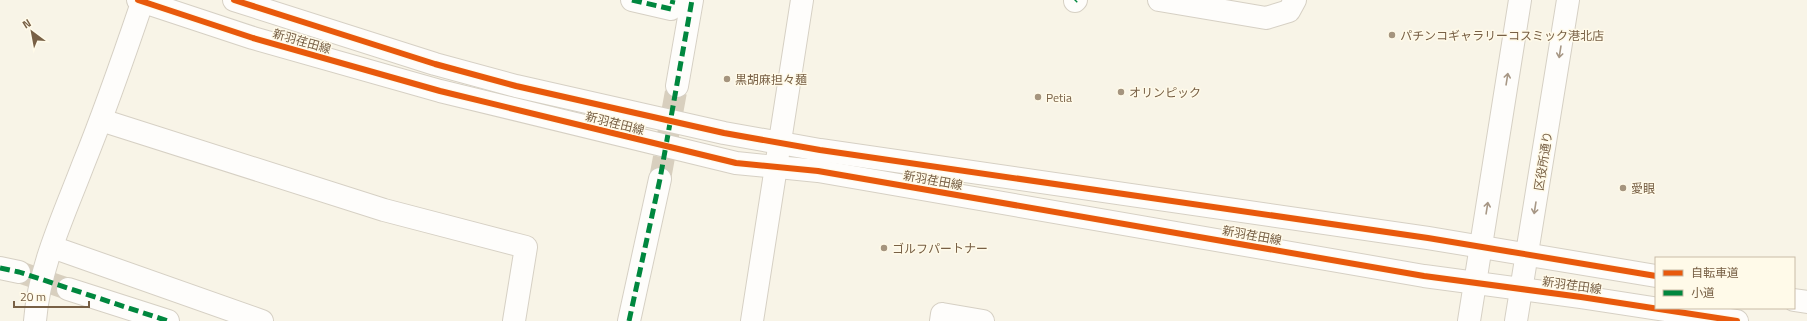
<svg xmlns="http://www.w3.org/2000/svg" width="1807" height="321" font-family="'Titillium Web','Noto Sans JP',sans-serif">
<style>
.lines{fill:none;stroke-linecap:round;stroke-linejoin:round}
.minor-tunnel{stroke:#d8cfbe;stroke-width:22;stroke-dasharray:22 11;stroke-linecap:butt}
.minor-casing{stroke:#d6d0c4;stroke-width:24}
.minor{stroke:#fefdfb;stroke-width:22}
.quiet{stroke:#00873e;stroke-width:5;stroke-dasharray:10 5;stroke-linecap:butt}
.cycleway-casing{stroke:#fffae9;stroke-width:8}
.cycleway{stroke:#e8590c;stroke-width:6}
.oneway{stroke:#a79785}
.poi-dot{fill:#a5947e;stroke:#fffae9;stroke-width:1.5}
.labels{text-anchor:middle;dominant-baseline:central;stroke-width:3;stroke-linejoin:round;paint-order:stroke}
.poi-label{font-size:12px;fill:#786045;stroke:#fffae9;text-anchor:start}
.street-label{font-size:12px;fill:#786045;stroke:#fffae9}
</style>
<rect width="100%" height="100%" fill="#f8f4e7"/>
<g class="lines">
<g class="minor-tunnel">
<path d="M 660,179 L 677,86"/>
<path d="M 19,272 L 68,289"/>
</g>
<g class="minor-casing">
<g id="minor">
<path d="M 138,0 L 253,38 L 440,91 L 736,163 L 818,171 L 1424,276 L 1581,297 L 1737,321"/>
<path d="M 234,0 L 435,64 L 516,86 L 724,133 L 820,150 L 1428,238 L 1656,276"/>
<path d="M 632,0 L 671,9 L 673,0"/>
<path d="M 1159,0 L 1266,18 L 1289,11 L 1295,0"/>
<path d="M 1075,1 L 1076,0"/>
<path d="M 677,86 L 692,0"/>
<path d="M 101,120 L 384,210 L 526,247 L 514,321"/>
<path d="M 52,247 L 262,321"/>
<path d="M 0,268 L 19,272"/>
<path d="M 68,289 L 168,321"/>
<path d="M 1794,300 L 1807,302"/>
<path d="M 35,321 C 39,267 64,215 83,165 C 105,111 124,56 143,0"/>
<path d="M 629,321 L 660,179"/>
<path d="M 752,321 L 802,0"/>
<path d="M 941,321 L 942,314 L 983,321"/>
<path d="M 1469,321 L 1520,0"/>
<path d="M 1516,321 L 1568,0"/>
</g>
</g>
<use href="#minor" class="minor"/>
<g class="quiet">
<path d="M 632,0 L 671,9 L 673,0"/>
<path d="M 1075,1 L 1076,0"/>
<path d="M 0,268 L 19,272 L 168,321"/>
<path d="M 629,321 L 660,179 L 692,0"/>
</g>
<g class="cycleway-casing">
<g id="cycleway">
<path d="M 138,0 L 253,38 L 440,91 L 736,163 L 818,171 L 1424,276 L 1581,297 L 1737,321"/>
<path d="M 234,0 L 435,64 L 516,86 L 724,133 L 820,150 L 1428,238 L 1656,276"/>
</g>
</g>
<use href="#cycleway" class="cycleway"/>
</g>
<defs><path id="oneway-shaft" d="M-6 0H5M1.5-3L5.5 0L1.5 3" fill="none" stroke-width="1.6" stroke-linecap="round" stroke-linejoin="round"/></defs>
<g class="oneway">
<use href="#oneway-shaft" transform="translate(1560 52) rotate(99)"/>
<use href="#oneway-shaft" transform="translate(1507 79) rotate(-81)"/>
<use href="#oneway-shaft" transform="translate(1487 208) rotate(-81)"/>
<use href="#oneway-shaft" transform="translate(1535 208) rotate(99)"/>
</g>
<g class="poi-dot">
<circle cx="1392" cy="35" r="4"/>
<circle cx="727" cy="79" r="4"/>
<circle cx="1121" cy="92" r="4"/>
<circle cx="1038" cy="97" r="4"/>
<circle cx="1623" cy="188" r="4"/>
<circle cx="884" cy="248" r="4"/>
</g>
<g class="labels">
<g class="poi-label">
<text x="1400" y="35">パチンコギャラリーコスミック港北店</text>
<text x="735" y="79">黒胡麻担々麺</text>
<text x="1129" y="92">オリンピック</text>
<text x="1046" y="97">Petia</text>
<text x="1631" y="188">愛眼</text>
<text x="892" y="248">ゴルフパートナー</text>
</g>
<g class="street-label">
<text transform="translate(302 41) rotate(16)">新羽荏田線</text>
<text transform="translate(615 123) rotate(14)">新羽荏田線</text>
<text transform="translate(1543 161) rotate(-81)">区役所通り</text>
<text transform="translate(933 180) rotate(10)">新羽荏田線</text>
<text transform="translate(1252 235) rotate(10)">新羽荏田線</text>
<text transform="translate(1572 285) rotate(8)">新羽荏田線</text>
</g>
</g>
<rect x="1655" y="257" width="140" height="52" fill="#fffae9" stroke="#c9bca7"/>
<rect x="1663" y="270" width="20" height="6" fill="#e8590c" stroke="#c9bca7"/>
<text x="1691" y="277" font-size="12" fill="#786045">自転車道</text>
<rect x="1663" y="290" width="20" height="6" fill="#00873e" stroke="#c9bca7"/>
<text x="1691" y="297" font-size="12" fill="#786045">小道</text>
<g transform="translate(32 32) rotate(328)" stroke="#fffae9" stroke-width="3" paint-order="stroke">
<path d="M0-3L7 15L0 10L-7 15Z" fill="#786045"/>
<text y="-6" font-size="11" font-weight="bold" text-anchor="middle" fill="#786045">N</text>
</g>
<path d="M14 301v6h75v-6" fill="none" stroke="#786045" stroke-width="2"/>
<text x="20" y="301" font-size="12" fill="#786045" stroke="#fffae9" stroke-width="3" paint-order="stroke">20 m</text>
</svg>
